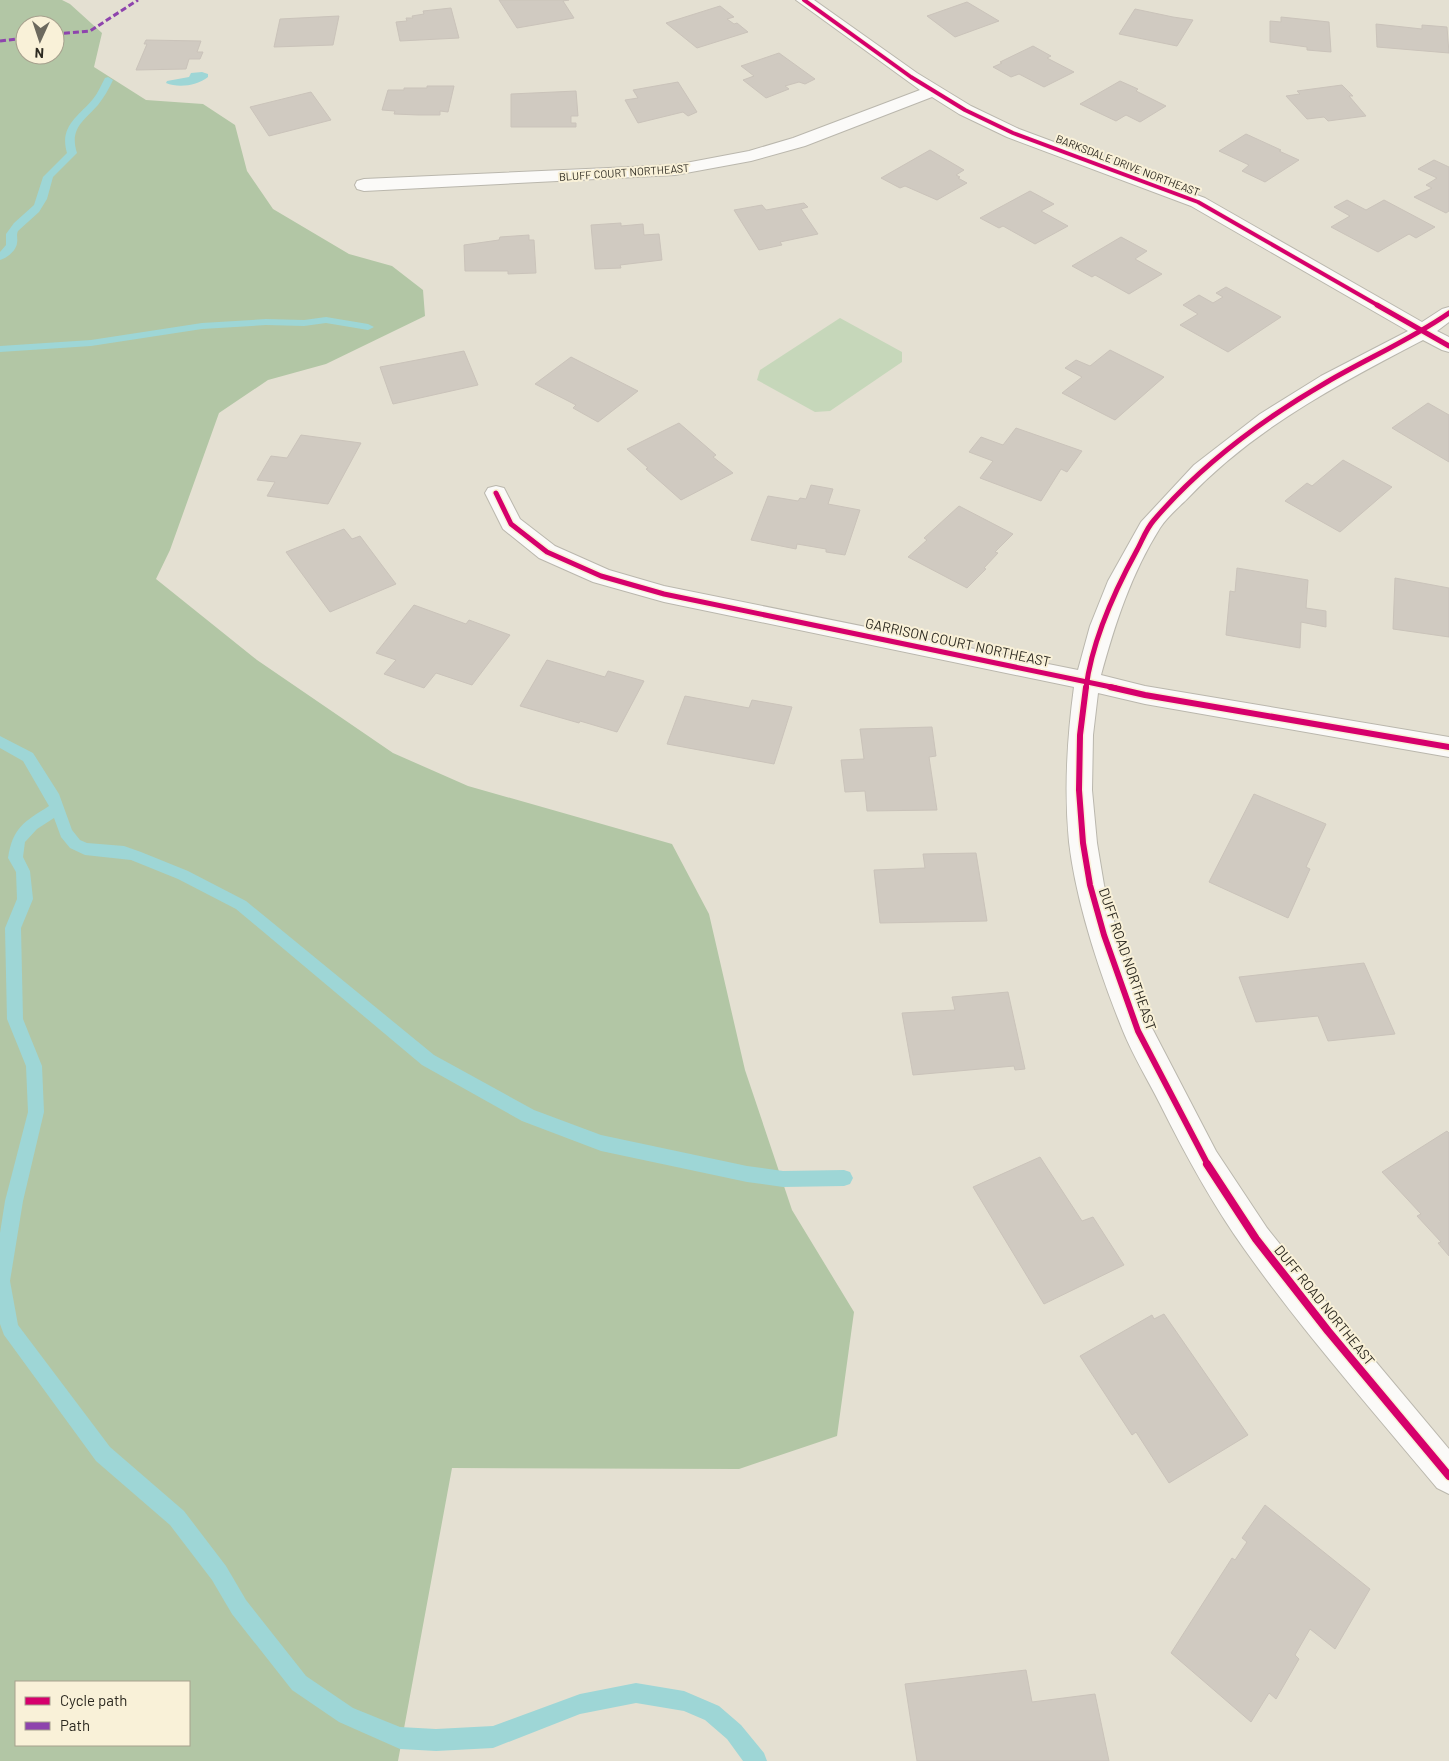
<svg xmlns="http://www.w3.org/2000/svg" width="1449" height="1761" font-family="Barlow,sans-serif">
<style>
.green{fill:#c6d7ba}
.forest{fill:#b2c6a5;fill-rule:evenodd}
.water{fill:#9ed6d6}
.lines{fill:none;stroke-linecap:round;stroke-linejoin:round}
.stream{fill:#9ed6d6;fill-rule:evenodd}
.building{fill:#d0cac1;stroke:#cac3ba}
.minor-casing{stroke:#bab7ad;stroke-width:2}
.minor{fill:#fbfaf8;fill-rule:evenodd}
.quiet{stroke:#8e44ad;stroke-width:3;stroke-dasharray:6 3;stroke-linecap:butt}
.cycleway-far3-casing{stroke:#f9f1d8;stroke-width:5.5}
.cycleway-far2-casing{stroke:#f9f1d8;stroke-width:8}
.cycleway-far1-casing{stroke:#f9f1d8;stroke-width:9}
.cycleway-casing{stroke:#f9f1d8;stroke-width:11}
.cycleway-far3{stroke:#d6006c;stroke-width:4}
.cycleway-far2{stroke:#d6006c;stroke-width:5}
.cycleway-far1{stroke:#d6006c;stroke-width:6}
.cycleway{stroke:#d6006c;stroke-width:8}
.labels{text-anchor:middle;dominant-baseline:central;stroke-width:4;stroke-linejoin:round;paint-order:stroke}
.far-street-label{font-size:11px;fill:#2c2920;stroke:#f9f1d8}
.street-label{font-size:14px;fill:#2c2920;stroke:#f9f1d8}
</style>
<rect width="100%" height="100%" fill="#e4e0d2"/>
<path class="green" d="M 840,318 L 902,352 L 902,362 L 830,411 L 815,412 L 757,380 L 760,370 Z"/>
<path class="forest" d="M 0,0 L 62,0 L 70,4 L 102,33 L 94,67 L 146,100 L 203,104 L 235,125 L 247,171 L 273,209 L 349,254 L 392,266 L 423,290 L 425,316 L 326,364 L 268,380 L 219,413 L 170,550 L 156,579 L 257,660 L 393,753 L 468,786 L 672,844 L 709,914 L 745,1070 L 792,1210 L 854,1312 L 837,1436 L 739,1469 L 452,1468 L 398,1761 L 0,1761 ZM 25,25 L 55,25 L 55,55 L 25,55 ZM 16,1682 L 189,1682 L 189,1745 L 16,1745 Z"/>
<path class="water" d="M 202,72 L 208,74 L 208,77 C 197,86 178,88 166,83 L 167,81 L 189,77 L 191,73 Z"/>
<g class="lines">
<g class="stream">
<path d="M 108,77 L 113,80 C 109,89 104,97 98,105 C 84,121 69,128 77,153 L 53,177 L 47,199 L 39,212 L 18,231 C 16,236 18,238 17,243 C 16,251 7,258 0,260 L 0,252 L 6,245 L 6,234 L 14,223 L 34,205 L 43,177 L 67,153 C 59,126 78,117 93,99 C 98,93 101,85 105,78 Z"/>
<path d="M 326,317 L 368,324 L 374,327 L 368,330 L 326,323 L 304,326 L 266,325 L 202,329 L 91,346 L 0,352 L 0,346 L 91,340 L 202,323 L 266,319 L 304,320 Z"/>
<path d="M 0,736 L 33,753 L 59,794 L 72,830 L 80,840 L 87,843 L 124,846 L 141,852 L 188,871 L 246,901 L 434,1055 L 534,1110 L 601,1135 L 747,1166 L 783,1171 L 844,1170 L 850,1172 L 853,1178 L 850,1184 L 844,1186 L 783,1187 L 747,1182 L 601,1151 L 522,1121 L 422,1065 L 236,909 L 178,879 L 131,860 L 85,855 L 70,848 L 61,837 L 54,818 L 37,829 L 25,842 L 23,857 L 30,871 L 33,899 L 21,928 L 23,1019 L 42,1066 L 44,1112 L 23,1201 L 10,1281 L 18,1325 L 110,1447 L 184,1511 L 226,1566 L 246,1600 L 306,1676 L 353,1708 L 400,1727 L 436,1729 L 493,1726 L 580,1694 L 636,1683 L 684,1691 L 719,1706 L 741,1725 L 764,1753 L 767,1761 L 743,1761 L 727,1739 L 705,1720 L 684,1711 L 636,1703 L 580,1714 L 493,1748 L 436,1751 L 400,1749 L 339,1722 L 292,1690 L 232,1614 L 212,1580 L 170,1525 L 96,1461 L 4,1335 L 0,1324 L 0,1233 L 5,1201 L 28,1112 L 26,1066 L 7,1019 L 5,928 L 17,899 L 16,872 L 8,858 C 13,827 24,822 49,806 L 23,761 L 0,748 Z"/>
</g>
</g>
<g class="building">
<path d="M 499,0 L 569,0 L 563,1 L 574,18 L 517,28 Z"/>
<path d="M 967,2 L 999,21 L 955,37 L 927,16 Z"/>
<path d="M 720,6 L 734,17 L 727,19 L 734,24 L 737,23 L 748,32 L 697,48 L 666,23 Z"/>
<path d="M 451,8 L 459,38 L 400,41 L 396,22 L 407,21 L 406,18 L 413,18 L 412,16 L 424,14 L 423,11 Z"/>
<path d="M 1135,9 L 1173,17 L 1193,20 L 1177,46 L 1119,34 Z"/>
<path d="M 339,16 L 333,45 L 274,47 L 280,19 Z"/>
<path d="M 1281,17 L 1329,22 L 1331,52 L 1307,50 L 1307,47 L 1270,42 L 1270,21 L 1281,22 Z"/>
<path d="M 1376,24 L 1422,29 L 1422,25 L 1447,27 L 1449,53 L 1377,47 Z"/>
<path d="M 146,40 L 201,41 L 197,52 L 203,52 L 200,59 L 189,59 L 186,69 L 136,70 L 147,44 L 144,44 Z"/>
<path d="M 1033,46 L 1051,56 L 1047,58 L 1074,72 L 1044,87 L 1019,74 L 1011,77 L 993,67 L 1002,63 L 1000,62 Z"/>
<path d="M 779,53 L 815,79 L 805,84 L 799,82 L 785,86 L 789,89 L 766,98 L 743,80 L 754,76 L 741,66 Z"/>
<path d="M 1120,81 L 1138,89 L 1136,91 L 1166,106 L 1140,122 L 1126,115 L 1116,121 L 1080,104 Z"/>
<path d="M 678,82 L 697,112 L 688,116 L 683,112 L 638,123 L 625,100 L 638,98 L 633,90 Z"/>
<path d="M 1342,85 L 1353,96 L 1349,96 L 1366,116 L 1328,121 L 1324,117 L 1307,119 L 1286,96 L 1300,94 L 1297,91 Z"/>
<path d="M 427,86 L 454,86 L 448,112 L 440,111 L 440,115 L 419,115 L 394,114 L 395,111 L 382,110 L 388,90 L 404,90 L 404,88 L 427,88 Z"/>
<path d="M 576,91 L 578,116 L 571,116 L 571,123 L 576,123 L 576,127 L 511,127 L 511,94 Z"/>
<path d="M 311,92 L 331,120 L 269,136 L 250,107 Z"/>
<path d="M 1246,134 L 1281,150 L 1279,151 L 1299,160 L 1265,182 L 1242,171 L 1249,165 L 1219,151 Z"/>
<path d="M 930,150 L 964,170 L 956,175 L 960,177 L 958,178 L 967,183 L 937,200 L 905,186 L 900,188 L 881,178 Z"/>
<path d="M 1434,160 L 1449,167 L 1449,211 L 1446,213 L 1414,197 L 1432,188 L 1426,185 L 1437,178 L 1418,169 Z"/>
<path d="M 1030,191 L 1054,204 L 1041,211 L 1068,226 L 1035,244 L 1003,226 L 999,228 L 980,218 Z"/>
<path d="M 1347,200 L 1366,210 L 1384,200 L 1435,227 L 1416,238 L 1409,234 L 1378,252 L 1331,227 L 1350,216 L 1334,207 Z"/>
<path d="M 804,203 L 808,207 L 801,209 L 818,234 L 780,242 L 782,245 L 759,250 L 734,210 L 762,205 L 766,210 Z"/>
<path d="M 621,223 L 621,226 L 643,224 L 644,235 L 659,234 L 662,260 L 620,265 L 621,268 L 595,269 L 591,225 Z"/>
<path d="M 529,235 L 529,240 L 534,240 L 536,273 L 508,274 L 508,271 L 465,271 L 464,245 L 499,240 L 500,237 Z"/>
<path d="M 1121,237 L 1147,251 L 1135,259 L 1162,274 L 1129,294 L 1095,275 L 1092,277 L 1072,266 Z"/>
<path d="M 1226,287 L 1281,317 L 1228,352 L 1180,325 L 1198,314 L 1183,305 L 1199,295 L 1213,303 L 1223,297 L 1216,293 Z"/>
<path d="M 1110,350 L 1164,377 L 1115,420 L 1062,393 L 1082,377 L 1065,368 L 1076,360 L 1090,366 Z"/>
<path d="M 464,351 L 478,385 L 393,404 L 380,367 Z"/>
<path d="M 571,357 L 638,391 L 598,422 L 573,408 L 576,405 L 535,384 Z"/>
<path d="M 1428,403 L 1449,415 L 1449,462 L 1392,428 Z"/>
<path d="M 679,423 L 716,455 L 713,457 L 733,473 L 681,500 L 646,469 L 648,468 L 627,449 Z"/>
<path d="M 1016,428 L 1082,451 L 1067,472 L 1061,469 L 1041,501 L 980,478 L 993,461 L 969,452 L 981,437 L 1003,445 Z"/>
<path d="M 301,435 L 361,443 L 328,504 L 267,496 L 275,482 L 257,480 L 271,456 L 287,458 Z"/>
<path d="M 1343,460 L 1392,487 L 1340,532 L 1285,501 L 1307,483 L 1312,486 Z"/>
<path d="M 811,485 L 833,489 L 828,504 L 860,510 L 845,555 L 826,552 L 826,549 L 797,544 L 796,549 L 751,540 L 768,496 L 798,501 L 800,498 L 806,499 Z"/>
<path d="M 959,506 L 1013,534 L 995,552 L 998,553 L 984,568 L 986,569 L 967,588 L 908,557 L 927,540 L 924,538 Z"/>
<path d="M 344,529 L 352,539 L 360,536 L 396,584 L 330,612 L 286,552 Z"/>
<path d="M 1237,568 L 1308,580 L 1306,608 L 1326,611 L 1326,627 L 1301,622 L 1300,648 L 1226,635 L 1230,591 L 1235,592 Z"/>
<path d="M 1395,578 L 1449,588 L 1449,637 L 1393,629 Z"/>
<path d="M 414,605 L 466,624 L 469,620 L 510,635 L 472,685 L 436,673 L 424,688 L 384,674 L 396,660 L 376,653 Z"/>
<path d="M 547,660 L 605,677 L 608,671 L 644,681 L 617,732 L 580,721 L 579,723 L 520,706 Z"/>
<path d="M 685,696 L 749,708 L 752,700 L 792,707 L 774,764 L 667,744 Z"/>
<path d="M 932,727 L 936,756 L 929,757 L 937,810 L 867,811 L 865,791 L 845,792 L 841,760 L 864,759 L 860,729 Z"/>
<path d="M 1254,794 L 1326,824 L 1306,867 L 1310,869 L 1288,918 L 1209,882 Z"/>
<path d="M 976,853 L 987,921 L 880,923 L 874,870 L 925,868 L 923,854 Z"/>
<path d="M 1364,963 L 1395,1034 L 1328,1041 L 1318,1016 L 1256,1022 L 1239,977 Z"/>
<path d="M 1008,992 L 1025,1069 L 1015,1070 L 1014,1066 L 913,1075 L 902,1013 L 955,1010 L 952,997 Z"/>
<path d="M 1447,1131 L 1449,1133 L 1449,1256 L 1438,1243 L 1441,1242 L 1417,1216 L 1421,1214 L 1382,1172 Z"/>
<path d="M 1040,1157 L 1082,1221 L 1093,1217 L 1124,1265 L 1044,1304 L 973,1187 Z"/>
<path d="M 1164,1314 L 1248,1435 L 1169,1483 L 1136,1432 L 1132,1435 L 1080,1356 L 1152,1315 L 1154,1319 Z"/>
<path d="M 1265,1505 L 1370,1589 L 1335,1649 L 1310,1629 L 1295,1655 L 1299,1659 L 1276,1699 L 1269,1693 L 1251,1722 L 1171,1653 L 1232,1558 L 1235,1560 L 1247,1542 L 1242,1538 Z"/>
<path d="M 1026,1670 L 1032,1702 L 1095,1694 L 1109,1761 L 917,1761 L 905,1684 Z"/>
</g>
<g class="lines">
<g class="minor-casing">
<path id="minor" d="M 796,0 L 814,0 L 917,73 L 971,106 L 1019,129 L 1205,198 L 1422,322 L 1442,309 L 1449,307 L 1449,322 L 1437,331 L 1449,337 L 1449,352 L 1442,350 L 1423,340 C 1339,384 1254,428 1188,498 C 1179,507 1167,517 1160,528 C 1131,574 1115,624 1101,675 L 1145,686 L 1449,737 L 1449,757 L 1145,704 L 1098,693 L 1093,735 L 1092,790 L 1097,843 L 1104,885 L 1118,935 L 1152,1028 L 1216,1151 L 1267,1228 L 1340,1319 L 1449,1449 L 1449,1494 L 1437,1488 C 1372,1410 1304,1333 1245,1250 C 1212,1204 1185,1154 1160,1104 C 1148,1080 1133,1056 1123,1031 C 1100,974 1076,902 1069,842 C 1064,790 1067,739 1074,687 L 664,602 L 593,582 L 539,558 L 503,529 L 485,493 L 488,488 L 496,486 L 504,488 L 520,519 L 555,546 L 609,570 L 664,586 L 1078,670 L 1090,626 L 1108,581 L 1141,522 L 1194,465 L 1260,414 L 1321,376 L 1408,331 L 1191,206 L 1007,137 L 959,114 L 932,97 L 805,146 L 751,161 L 675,175 L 364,191 L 357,189 L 355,185 L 357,181 L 364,179 L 675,165 L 749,151 L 793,138 L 920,90 Z"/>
</g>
<use href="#minor" class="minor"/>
<g class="quiet">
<path d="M 55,34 L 90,31 L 138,0"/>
<path d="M 0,41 L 25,38"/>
</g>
<g class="cycleway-far3-casing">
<path id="cycleway-far3" d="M 804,0 L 911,77 L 965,110 L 1013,133 L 1198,202 L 1379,306"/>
</g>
<g class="cycleway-far2-casing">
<g id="cycleway-far2">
<path d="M 1377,305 L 1449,346"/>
<path d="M 496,493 L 511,524 L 547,552 L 601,576 L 664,594 L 1116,688"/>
<path d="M 1086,688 C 1092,640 1114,592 1137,550 C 1142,541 1146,529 1154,520 C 1202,464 1263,419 1327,382 C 1368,358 1410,340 1449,313"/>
</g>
</g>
<g class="cycleway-far1-casing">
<g id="cycleway-far1">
<path d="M 1086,687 L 1080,735 L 1079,790 L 1083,843 L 1090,885 L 1104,935 L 1138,1031 L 1208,1165"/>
<path d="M 1110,687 L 1145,695 L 1449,747"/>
</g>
</g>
<g class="cycleway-casing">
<path id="cycleway" d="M 1207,1164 L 1256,1239 L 1328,1331 L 1449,1476"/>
</g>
<use href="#cycleway-far3" class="cycleway-far3"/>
<use href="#cycleway-far2" class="cycleway-far2"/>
<use href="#cycleway-far1" class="cycleway-far1"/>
<use href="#cycleway" class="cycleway"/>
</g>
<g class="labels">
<g class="far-street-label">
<text transform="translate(1128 165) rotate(21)">BARKSDALE DRIVE NORTHEAST</text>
<text transform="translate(624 172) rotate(-4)">BLUFF COURT NORTHEAST</text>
</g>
<g class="street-label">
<text transform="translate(958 642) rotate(12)">GARRISON COURT NORTHEAST</text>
<text transform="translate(1128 959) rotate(71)">DUFF ROAD NORTHEAST</text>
<text transform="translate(1325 1305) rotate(51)">DUFF ROAD NORTHEAST</text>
</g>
</g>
<rect x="15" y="1681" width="175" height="65" fill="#f9f1d8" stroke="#a7a18e"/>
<rect x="25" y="1697" width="25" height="8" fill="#d6006c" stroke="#a7a18e"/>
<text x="60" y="1706" font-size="15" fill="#2c2920">Cycle path</text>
<rect x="25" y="1722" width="25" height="8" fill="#8e44ad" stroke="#a7a18e"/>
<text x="60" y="1731" font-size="15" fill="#2c2920">Path</text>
<g transform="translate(40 40) rotate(183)"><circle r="24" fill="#f9f1d8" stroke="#a7a18e"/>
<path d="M0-4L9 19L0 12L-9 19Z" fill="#6c695e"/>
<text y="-8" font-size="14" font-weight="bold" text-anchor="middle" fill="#2c2920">N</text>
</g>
</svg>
